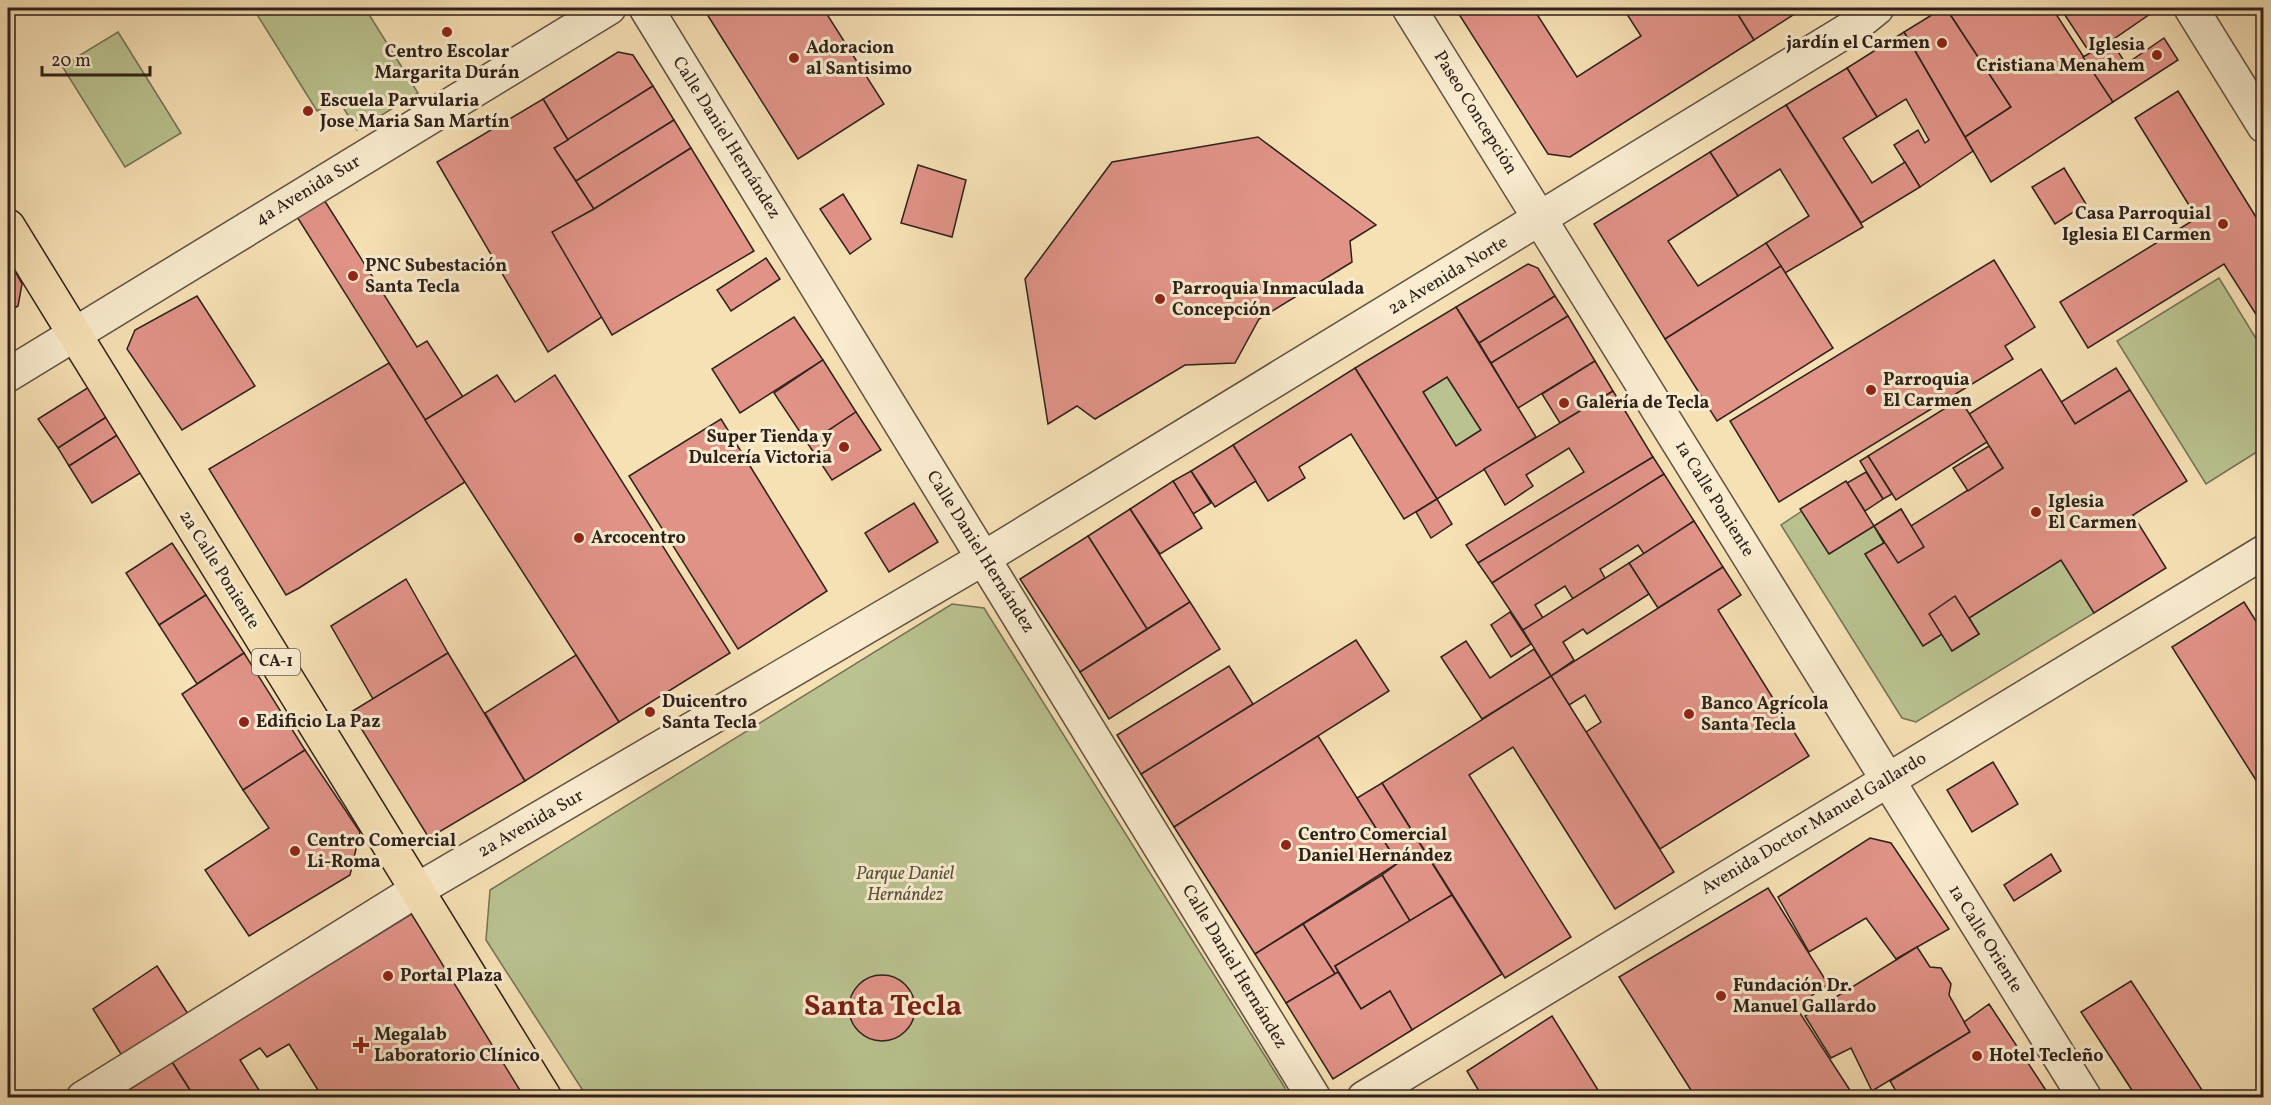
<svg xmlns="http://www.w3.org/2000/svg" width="2271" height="1105" font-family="Vollkorn,serif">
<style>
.green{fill:#bac390;stroke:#747256;stroke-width:1.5}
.building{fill:#e19388;stroke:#2e211b;stroke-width:1.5;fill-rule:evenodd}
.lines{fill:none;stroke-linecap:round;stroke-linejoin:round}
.minor-casing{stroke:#605142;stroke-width:36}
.tertiary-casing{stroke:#605142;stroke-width:36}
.primary-casing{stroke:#2e211b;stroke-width:36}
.minor{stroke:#f9eccf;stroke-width:33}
.tertiary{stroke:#f9eccf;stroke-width:33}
.primary{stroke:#f6e1b5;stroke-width:33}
.poi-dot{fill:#8f2418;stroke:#f9eccf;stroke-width:2}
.labels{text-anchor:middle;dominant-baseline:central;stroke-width:6;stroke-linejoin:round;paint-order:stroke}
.shield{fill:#f9eccf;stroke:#6b5e51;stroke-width:1.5}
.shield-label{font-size:16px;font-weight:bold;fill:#2e211b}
.poi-label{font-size:18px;font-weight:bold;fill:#2e211b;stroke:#f9eccf;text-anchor:start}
.street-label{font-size:18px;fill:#2e211b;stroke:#f9eccf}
.park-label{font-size:18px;font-style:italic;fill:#58523e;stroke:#f9eccf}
.town-label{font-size:30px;font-weight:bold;fill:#7a1f14;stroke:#f9eccf}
</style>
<rect width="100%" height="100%" fill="#f6e1b5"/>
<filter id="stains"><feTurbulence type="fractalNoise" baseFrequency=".00333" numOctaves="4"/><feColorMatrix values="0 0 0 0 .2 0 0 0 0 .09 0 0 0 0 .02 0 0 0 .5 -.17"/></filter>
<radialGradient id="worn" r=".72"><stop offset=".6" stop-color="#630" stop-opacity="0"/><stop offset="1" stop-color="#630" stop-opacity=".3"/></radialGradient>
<g class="green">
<path d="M 253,8 L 365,8 L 418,93 L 357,130 L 338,99 L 317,111 Z"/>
<path d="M 118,32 L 181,133 L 125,167 L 62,66 Z"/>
<path d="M 2219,278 L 2263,350 L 2263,448 L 2206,484 L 2117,341 Z"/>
<path d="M 1447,377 L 1481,430 L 1456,446 L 1423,392 Z"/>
<path d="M 1802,511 L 1829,554 L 1874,526 L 1884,543 L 1865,554 L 1923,646 L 1942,634 L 1979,634 L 1969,618 L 2061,560 L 2094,613 L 1916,722 L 1902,718 L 1781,525 Z"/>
<path d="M 952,604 L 984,608 L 1285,1088 L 1284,1097 L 587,1097 L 486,940 L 490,890 Z"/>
</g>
<g class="building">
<path d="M 711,8 L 823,8 L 884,104 L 798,159 L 705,11 Z"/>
<path d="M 1455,8 L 1533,8 L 1577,77 L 1641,36 L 1623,8 L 1734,8 L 1754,40 L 1570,157 L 1548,154 Z"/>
<path d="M 1734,8 L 1804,8 L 1754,40 Z"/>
<path d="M 1943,8 L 1946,8 L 2011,107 L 1965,137 L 1904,32 Z"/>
<path d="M 1946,8 L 2052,8 L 2113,102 L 1991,182 L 1965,137 L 2011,107 Z"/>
<path d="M 2052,8 L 2146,8 L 2150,14 L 2111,41 L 2126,64 L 2164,38 L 2178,60 L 2113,102 L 2083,57 L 2090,53 L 2061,9 L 2056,12 Z"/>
<path d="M 1904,32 L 1973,151 L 1920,187 L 1894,145 L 1918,130 L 1925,143 L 1929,140 L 1906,99 L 1877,117 L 1847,68 Z"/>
<path d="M 618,52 L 633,55 L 653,86 L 568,140 L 543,99 Z"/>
<path d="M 1847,68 L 1877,117 L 1843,138 L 1872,183 L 1905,162 L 1920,187 L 1861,223 L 1786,105 Z"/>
<path d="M 653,86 L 674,120 L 576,181 L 554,148 Z"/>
<path d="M 2178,91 L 2264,230 L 2264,327 L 2224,264 L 2088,348 L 2060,302 L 2197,218 L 2135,118 Z"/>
<path d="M 543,99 L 568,140 L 554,148 L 594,209 L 558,229 L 602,317 L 548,352 L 437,162 Z"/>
<path d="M 1786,105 L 1863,227 L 1785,273 L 1766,243 L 1809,216 L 1780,169 L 1738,196 L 1710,152 Z"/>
<path d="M 674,120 L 691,148 L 594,209 L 576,181 Z"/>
<path d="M 1258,137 L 1376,225 L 1350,241 L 1352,262 L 1259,319 L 1235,363 L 1185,365 L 1095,419 L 1077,406 L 1048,424 L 1025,279 L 1112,162 Z"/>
<path d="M 691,148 L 754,251 L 612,335 L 552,232 L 594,209 Z"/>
<path d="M 1710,152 L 1738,196 L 1668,241 L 1698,286 L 1766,243 L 1781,266 L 1665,339 L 1594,224 Z"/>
<path d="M 918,165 L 966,180 L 952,237 L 901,223 Z"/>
<path d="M 2064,168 L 2086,204 L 2055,224 L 2032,187 Z"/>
<path d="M 843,194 L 871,239 L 850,254 L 820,209 Z"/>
<path d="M 321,195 L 417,347 L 427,341 L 463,397 L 425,420 L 294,212 Z"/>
<path d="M 766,258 L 780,279 L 731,311 L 717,290 Z"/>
<path d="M 9,260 L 22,284 L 18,306 L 8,312 Z"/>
<path d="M 1994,260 L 2035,327 L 2005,346 L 2013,359 L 1779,502 L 1730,421 Z"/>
<path d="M 1528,264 L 1538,268 L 1555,296 L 1479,343 L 1456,307 Z"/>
<path d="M 1781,266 L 1833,348 L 1717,421 L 1665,339 Z"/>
<path d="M 197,296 L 255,386 L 182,430 L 127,349 L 135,330 Z"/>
<path d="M 1555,296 L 1568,316 L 1491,363 L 1479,343 Z"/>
<path d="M 1456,307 L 1536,437 L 1437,499 L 1355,368 ZM 1447,377 L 1481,430 L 1456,446 L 1423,392 Z"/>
<path d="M 1568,316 L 1595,361 L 1518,408 L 1491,363 Z"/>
<path d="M 794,317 L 823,360 L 740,413 L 712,369 Z"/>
<path d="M 823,360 L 856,412 L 808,444 L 774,393 Z"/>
<path d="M 1595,361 L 1613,391 L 1560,423 L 1542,394 Z"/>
<path d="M 389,363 L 465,482 L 299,588 L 286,595 L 209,469 Z"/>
<path d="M 1355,368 L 1437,499 L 1404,519 L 1351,434 L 1299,467 L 1305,478 L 1268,501 L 1233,445 Z"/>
<path d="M 2116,368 L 2130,390 L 2075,424 L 2061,402 Z"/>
<path d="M 2041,369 L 2075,424 L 2130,390 L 2187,481 L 2133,515 L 2166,568 L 2094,613 L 2061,560 L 1969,618 L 1979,634 L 1952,651 L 1942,634 L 1923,646 L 1865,554 L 1884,543 L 1874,526 L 1901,509 L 1911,526 L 2003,468 L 1969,414 Z"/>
<path d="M 497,375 L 515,402 L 555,375 L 730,653 L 619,722 L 425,420 Z"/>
<path d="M 89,387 L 108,416 L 58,448 L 38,419 Z"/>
<path d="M 1613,391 L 1653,457 L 1478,563 L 1466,545 L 1584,472 L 1569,448 L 1526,475 L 1533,486 L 1505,505 L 1484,469 Z"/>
<path d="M 1960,399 L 1987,442 L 1896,500 L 1868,456 Z"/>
<path d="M 856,412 L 881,450 L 832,480 L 808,444 Z"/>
<path d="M 108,416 L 119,434 L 69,466 L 58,448 Z"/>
<path d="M 721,419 L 827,591 L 738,649 L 629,476 Z"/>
<path d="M 119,434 L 142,472 L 92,503 L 69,466 Z"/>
<path d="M 1233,445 L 1256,481 L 1215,507 L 1191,471 Z"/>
<path d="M 1989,446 L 2003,468 L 1968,491 L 1953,468 Z"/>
<path d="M 1868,456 L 1892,494 L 1883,499 L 1860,461 Z"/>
<path d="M 1653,457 L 1664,474 L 1492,583 L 1478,563 Z"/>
<path d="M 1191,471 L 1211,503 L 1193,514 L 1173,481 Z"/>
<path d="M 1866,472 L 1883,499 L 1865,511 L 1847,483 Z"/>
<path d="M 1664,474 L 1694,521 L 1644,554 L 1638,545 L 1600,569 L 1605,578 L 1573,599 L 1565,586 L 1535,605 L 1543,618 L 1523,630 L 1492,583 Z"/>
<path d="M 1173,481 L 1202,528 L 1160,554 L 1130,509 Z"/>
<path d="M 1846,481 L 1874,526 L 1829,554 L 1800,509 Z"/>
<path d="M 1437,499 L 1452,524 L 1431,538 L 1416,512 Z"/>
<path d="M 914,503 L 938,542 L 889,572 L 865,533 Z"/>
<path d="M 1130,509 L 1190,602 L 1147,629 L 1088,536 Z"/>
<path d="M 1901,509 L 1924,547 L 1898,563 L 1874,526 Z"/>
<path d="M 1694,521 L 1723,567 L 1658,608 L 1629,563 Z"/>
<path d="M 1088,536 L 1147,629 L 1080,672 L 1020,579 Z"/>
<path d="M 172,543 L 206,595 L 159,625 L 126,573 Z"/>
<path d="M 1629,563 L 1649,594 L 1587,634 L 1583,629 L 1563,642 L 1574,660 L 1551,676 L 1523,630 Z"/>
<path d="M 1723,567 L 1741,595 L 1718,610 L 1809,756 L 1660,849 L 1586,732 L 1601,722 L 1585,695 L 1569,705 L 1551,676 Z"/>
<path d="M 406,579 L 448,653 L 373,699 L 331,626 Z"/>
<path d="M 206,595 L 244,653 L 197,684 L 159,625 Z"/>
<path d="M 1955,596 L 1979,634 L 1952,651 L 1929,614 Z"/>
<path d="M 1190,602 L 1220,649 L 1109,719 L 1080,672 Z"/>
<path d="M 2244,602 L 2264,634 L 2264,793 L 2172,647 Z"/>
<path d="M 1510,612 L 1531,644 L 1511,657 L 1491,625 Z"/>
<path d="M 1356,640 L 1389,691 L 1174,827 L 1141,774 Z"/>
<path d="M 1466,641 L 1490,678 L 1534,649 L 1551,676 L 1482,719 L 1441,657 Z"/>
<path d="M 244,653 L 305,750 L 243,790 L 182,694 Z"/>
<path d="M 448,653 L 525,781 L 429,838 L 351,712 Z"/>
<path d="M 576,655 L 619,722 L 525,781 L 485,713 Z"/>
<path d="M 1229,666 L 1253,704 L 1141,774 L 1117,735 Z"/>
<path d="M 1551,676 L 1674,872 L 1615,909 L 1513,747 L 1469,775 L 1571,937 L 1505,978 L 1382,783 Z"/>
<path d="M 1318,736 L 1398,863 L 1255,954 L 1174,827 Z"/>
<path d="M 305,750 L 360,832 L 350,875 L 249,936 L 205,870 L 269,828 L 243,790 Z"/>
<path d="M 1993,762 L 2018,804 L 1972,832 L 1947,790 Z"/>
<path d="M 1382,783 L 1452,895 L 1410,921 L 1382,875 L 1398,863 L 1357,798 Z"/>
<path d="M 1870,838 L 1891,843 L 1949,929 L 1896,959 L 1866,918 L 1809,952 L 1778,897 Z"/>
<path d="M 2051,854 L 2061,871 L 2014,901 L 2004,885 Z"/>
<path d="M 1382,875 L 1410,921 L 1335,966 L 1338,972 L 1335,974 L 1303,924 Z"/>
<path d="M 1768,888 L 1828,984 L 1796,1007 L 1855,1098 L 1696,1098 L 1619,977 Z"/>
<path d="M 1452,895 L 1502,974 L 1412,1030 L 1390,991 L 1361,1009 L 1335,966 Z"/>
<path d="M 421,908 L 542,1098 L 323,1098 L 289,1044 L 267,1057 L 260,1048 L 240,1060 L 264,1098 L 195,1098 L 172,1062 Z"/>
<path d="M 1303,924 L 1335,974 L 1286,1003 L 1255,954 Z"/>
<path d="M 1917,947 L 1930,967 L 1941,968 L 1951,984 L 1949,995 L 1970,1032 L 1872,1091 L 1851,1048 L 1831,1058 L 1805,1016 Z"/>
<path d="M 157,966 L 190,1017 L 124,1059 L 93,1009 Z"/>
<path d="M 1338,972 L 1361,1009 L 1390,991 L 1412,1030 L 1333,1079 L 1286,1003 Z"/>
<circle cx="882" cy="1008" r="33"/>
<path d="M 2131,981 L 2202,1090 L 2191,1098 L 2137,1098 L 2081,1012 Z"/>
<path d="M 1989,1004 L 2051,1098 L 1988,1098 L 1984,1091 L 1973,1098 L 1900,1098 L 1890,1081 L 1970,1032 L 1964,1022 Z"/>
<path d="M 1552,1016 L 1603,1098 L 1483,1098 L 1467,1071 Z"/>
<path d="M 172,1062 L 195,1098 L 116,1098 Z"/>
</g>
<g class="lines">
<g class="minor-casing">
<g id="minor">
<path d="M 1409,8 L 2085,1098"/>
<path d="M 8,375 L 609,8"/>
<path d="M 83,1098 L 417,890 L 984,558 L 1856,25 L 1877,8"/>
<path d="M 1364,1098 L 2264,552"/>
</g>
</g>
<g class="tertiary-casing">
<g id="tertiary">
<path d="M 646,8 L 1314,1098"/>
<path d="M 2191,8 L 2264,126"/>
</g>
</g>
<g class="primary-casing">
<path id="primary" d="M 8,226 L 545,1098"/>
</g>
<use href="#minor" class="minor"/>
<use href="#tertiary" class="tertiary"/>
<use href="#primary" class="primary"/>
</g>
<g class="poi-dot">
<circle cx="447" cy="32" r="6"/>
<circle cx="1942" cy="43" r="6"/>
<circle cx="2157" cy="55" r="6"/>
<circle cx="794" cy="58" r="6"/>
<circle cx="308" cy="111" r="6"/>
<circle cx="2223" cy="224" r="6"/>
<circle cx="353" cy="276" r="6"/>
<circle cx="1160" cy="299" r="6"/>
<circle cx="1871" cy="390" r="6"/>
<circle cx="1564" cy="403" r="6"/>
<circle cx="844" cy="447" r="6"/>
<circle cx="2036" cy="512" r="6"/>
<circle cx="579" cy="538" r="6"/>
<circle cx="650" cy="712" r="6"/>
<circle cx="1689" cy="714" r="6"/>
<circle cx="244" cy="722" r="6"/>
<circle cx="1286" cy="845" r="6"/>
<circle cx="295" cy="851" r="6"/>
<circle cx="388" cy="976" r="6"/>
<circle cx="1721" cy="996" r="6"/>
<path d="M358 1036h6v6h6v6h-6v6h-6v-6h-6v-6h6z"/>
<circle cx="1977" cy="1056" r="6"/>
</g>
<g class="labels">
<rect class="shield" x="252" y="649" width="48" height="26" rx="4.5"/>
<g class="shield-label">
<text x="276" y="662">CA-1</text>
</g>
<g class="poi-label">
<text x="1930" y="43" text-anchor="end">jardín el Carmen</text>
<text x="2145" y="45" text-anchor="end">Iglesia<tspan x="2145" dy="21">Cristiana Menahem</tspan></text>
<text x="806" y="48">Adoracion<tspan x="806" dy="21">al Santisimo</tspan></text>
<text x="447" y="52" text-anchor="middle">Centro Escolar<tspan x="447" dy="21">Margarita Durán</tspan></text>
<text x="320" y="101">Escuela Parvularia<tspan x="320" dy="21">Jose Maria San Martín</tspan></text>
<text x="2211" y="214" text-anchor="end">Casa Parroquial<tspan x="2211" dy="21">Iglesia El Carmen</tspan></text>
<text x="365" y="266">PNC Subestación<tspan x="365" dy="21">Santa Tecla</tspan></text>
<text x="1172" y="289">Parroquia Inmaculada<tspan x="1172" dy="21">Concepción</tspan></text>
<text x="1883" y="380">Parroquia<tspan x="1883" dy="21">El Carmen</tspan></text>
<text x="1576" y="403">Galería de Tecla</text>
<text x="832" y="437" text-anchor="end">Super Tienda y<tspan x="832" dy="21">Dulcería Victoria</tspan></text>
<text x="2048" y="502">Iglesia<tspan x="2048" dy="21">El Carmen</tspan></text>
<text x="591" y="538">Arcocentro</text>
<text x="662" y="702">Duicentro<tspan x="662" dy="21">Santa Tecla</tspan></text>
<text x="1701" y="704">Banco Agrícola<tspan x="1701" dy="21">Santa Tecla</tspan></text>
<text x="256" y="722">Edificio La Paz</text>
<text x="1298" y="835">Centro Comercial<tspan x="1298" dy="21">Daniel Hernández</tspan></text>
<text x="307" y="841">Centro Comercial<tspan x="307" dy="21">Li-Roma</tspan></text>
<text x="400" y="976">Portal Plaza</text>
<text x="1733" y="986">Fundación Dr.<tspan x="1733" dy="21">Manuel Gallardo</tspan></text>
<text x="374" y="1035">Megalab<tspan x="374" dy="21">Laboratorio Clínico</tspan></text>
<text x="1989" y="1056">Hotel Tecleño</text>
</g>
<g class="street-label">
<text transform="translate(1475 113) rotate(58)">Paseo Concepción</text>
<text transform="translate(726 138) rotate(58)">Calle Daniel Hernández</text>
<text transform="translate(308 191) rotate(-31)">4a Avenida Sur</text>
<text transform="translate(1448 276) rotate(-31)">2a Avenida Norte</text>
<text transform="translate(1714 499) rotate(58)">1a Calle Poniente</text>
<text transform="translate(980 552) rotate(58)">Calle Daniel Hernández</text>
<text transform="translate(219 570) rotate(58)">2a Calle Poniente</text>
<text transform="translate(531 824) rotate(-30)">2a Avenida Sur</text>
<text transform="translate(1814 824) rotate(-31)">Avenida Doctor Manuel Gallardo</text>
<text transform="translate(1985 939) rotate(58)">1a Calle Oriente</text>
<text transform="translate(1234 967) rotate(59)">Calle Daniel Hernández</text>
</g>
<g class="park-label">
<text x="905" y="874">Parque Daniel<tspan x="905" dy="21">Hernández</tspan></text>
</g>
<g class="town-label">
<text x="883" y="1007">Santa Tecla</text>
</g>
</g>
<rect width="2271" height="1105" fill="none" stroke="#f6e1b5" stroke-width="30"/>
<rect x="9" y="9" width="2253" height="1087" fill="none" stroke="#2e211b" stroke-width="3"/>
<rect x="15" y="15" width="2241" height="1075" fill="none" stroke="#2e211b" stroke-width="1.5"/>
<path d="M42 66v9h108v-9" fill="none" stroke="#2e211b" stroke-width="3"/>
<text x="51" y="66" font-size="18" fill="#2e211b" stroke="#f9eccf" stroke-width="4.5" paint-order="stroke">20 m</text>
<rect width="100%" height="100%" filter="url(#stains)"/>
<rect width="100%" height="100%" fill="url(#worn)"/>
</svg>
